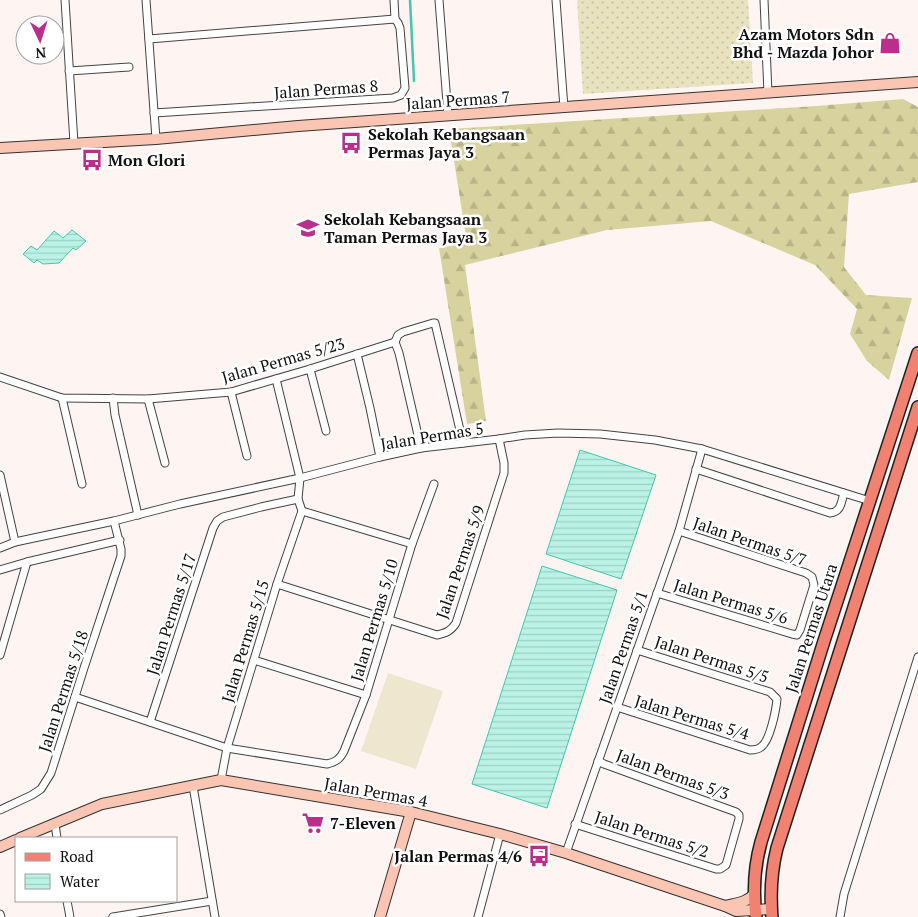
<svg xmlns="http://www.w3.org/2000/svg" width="918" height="917" font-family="'PT Serif',serif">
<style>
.grass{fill:url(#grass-dots)}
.forest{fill:url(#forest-firs)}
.pitch{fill:#efe6cf}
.water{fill:url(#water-rules);stroke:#45c6aa}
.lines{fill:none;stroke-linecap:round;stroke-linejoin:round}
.stream{stroke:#45c6aa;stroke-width:2.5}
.street-casing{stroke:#434343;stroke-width:9}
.secondary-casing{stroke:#323232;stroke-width:12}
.primary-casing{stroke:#212121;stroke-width:14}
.street{stroke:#fff;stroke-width:7}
.secondary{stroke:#fac5b2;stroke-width:10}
.primary{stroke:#f18271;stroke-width:11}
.labels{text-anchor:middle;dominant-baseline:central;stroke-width:5;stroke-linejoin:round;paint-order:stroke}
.poi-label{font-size:16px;font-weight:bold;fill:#101010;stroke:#fff;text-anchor:start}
.street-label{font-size:16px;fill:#101010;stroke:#fff}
</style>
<defs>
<pattern id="grass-dots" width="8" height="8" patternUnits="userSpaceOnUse" patternTransform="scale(1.25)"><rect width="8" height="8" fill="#e8e2be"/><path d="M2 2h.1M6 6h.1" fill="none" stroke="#c6c1a2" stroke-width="1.8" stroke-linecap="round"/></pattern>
<pattern id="forest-firs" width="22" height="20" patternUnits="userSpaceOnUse" patternTransform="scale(1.25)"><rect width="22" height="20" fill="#d8d39e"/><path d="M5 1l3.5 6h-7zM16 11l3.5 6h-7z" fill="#b8b487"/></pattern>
<pattern id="water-rules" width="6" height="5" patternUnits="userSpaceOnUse" patternTransform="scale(1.25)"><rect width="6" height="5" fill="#baf3e5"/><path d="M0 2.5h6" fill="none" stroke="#9fcfc3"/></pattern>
</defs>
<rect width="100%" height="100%" fill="#fef5f3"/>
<path class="grass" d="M 577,0 L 748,0 L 753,83 L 583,94 Z"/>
<path class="forest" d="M 903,99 L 918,107 L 918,182 L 849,194 L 844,267 L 866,295 L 912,298 L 889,380 L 867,361 L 850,334 L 857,309 L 815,265 L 711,221 L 607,230 L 465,265 L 486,421 L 467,424 L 439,248 L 467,243 L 449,129 L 816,106 Z"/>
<path class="pitch" d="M 388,673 L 443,691 L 416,769 L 361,751 Z"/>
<g class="water">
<path d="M 72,230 L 86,241 L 76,250 L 73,248 L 59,263 L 43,264 L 37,260 L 34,263 L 23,254 L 31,246 L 37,250 L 54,231 L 63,238 Z"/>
<path d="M 580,450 L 656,475 L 621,579 L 546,554 Z"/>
<path d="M 542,566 L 617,590 L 547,808 L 472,784 Z"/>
</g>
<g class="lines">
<path class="stream" d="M 410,0 L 414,81"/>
<g class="street-casing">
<g id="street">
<path d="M 65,0 L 74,143"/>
<path d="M 146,0 L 156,139"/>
<path d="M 439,0 L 448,116"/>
<path d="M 556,0 L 564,108"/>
<path d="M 764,0 L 768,93"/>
<path d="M 149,39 L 395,19"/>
<path d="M 69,71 L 129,67"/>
<path d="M 154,113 L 393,98 L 401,95 L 405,88 L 400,28 L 398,23 L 395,19 L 394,0"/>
<path d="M 395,342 L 398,335 L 403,332 L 433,323 L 435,323 L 463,443"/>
<path d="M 395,342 L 399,353 L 421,448"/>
<path d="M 357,354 L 370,408 L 380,457"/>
<path d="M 310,369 L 326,431"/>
<path d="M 0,377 L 62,398 L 148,399 L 231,392 L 310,369 L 395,342"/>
<path d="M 276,379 L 300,478 L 298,499 L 302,511"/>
<path d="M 231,392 L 247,456"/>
<path d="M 62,398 L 82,484"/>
<path d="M 113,398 L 115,415 L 138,515"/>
<path d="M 148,399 L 165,463"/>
<path d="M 696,469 L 830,513 C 841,512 841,503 844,493"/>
<path d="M 0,475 L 15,542"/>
<path d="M 302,511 L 412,544"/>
<path d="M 0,548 L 15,542 L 114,521 L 180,504 L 300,478 L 380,457 L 421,448 L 499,439 L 525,435 L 558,433 L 600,434 L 655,440 L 702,449 L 870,501"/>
<path d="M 0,570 L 27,562 L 120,540"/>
<path d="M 277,584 L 437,635 C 446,633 451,631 456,623 L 504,473 L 504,463 L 499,439"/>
<path d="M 657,593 L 792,634 L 797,635 L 800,630 L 814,585 L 812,577 L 806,573 L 679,531"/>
<path d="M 0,655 L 27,562"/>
<path d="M 254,660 L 366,695"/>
<path d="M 75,697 L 227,748 L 327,764 C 336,762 340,759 344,751 L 366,695 L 412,544 L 434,484"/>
<path d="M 617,707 L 750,750 C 754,750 758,750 761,747 C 770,741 776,710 777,699 L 770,692 L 637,650"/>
<path d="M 150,722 L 213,528 L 217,521 L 223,517 L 261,507 L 298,499"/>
<path d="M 221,780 L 227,748 L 277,584 L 302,511"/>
<path d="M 193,786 L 215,917"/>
<path d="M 0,810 L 32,795 L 41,789 L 51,773 L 84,668 L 121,556 L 121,549 L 114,521"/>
<path d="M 55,824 L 57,838"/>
<path d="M 575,824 L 716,869 L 720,869 L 726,865 L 739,819 L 739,815 L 736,812 L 604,764 L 598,761"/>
<path d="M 566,853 L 679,531 L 702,449"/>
<path d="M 67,901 L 70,917"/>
<path d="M 0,914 L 1,917"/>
<path d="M 113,917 L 212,901"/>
<path d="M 478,917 L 500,834"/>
<path d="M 840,917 L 844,894 L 918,657"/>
</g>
</g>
<g class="secondary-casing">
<g id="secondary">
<path d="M 0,148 L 156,139 L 298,126 L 918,82"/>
<path d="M 20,838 L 102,804 L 221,780 L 411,812 L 500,834 L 566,853 L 725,906 L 736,911 L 771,909"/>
<path d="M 0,847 L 16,840"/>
<path d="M 725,906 C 736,903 747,903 755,893"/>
<path d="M 380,917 L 411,812"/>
</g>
</g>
<g class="primary-casing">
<g id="primary">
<path d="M 756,917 C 753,892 754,867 761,842 L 824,641 L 918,353"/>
<path d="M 772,917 C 770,893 771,872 777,848 L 918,407"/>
</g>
</g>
<use href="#street" class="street"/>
<use href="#secondary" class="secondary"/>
<use href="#primary" class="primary"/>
</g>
<defs>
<g id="shop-bare" transform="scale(1.725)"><path d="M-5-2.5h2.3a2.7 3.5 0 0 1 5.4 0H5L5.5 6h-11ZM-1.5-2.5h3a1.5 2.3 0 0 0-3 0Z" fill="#b92f8b" stroke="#fff" stroke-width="2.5" paint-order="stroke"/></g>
<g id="bus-bare" transform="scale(1.725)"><path d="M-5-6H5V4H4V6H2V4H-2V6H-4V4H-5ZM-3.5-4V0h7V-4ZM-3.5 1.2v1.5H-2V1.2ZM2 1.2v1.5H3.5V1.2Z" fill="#b92f8b" stroke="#fff" stroke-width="2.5" paint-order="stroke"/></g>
<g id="school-bare" transform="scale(1.725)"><path d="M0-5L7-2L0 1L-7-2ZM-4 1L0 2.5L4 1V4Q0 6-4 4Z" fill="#b92f8b" stroke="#fff" stroke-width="2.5" paint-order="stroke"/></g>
<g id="supermarket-bare" transform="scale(1.725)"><path d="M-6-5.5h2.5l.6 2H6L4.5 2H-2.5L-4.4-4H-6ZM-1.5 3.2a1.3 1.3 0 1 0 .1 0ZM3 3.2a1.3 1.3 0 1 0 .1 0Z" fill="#b92f8b" stroke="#fff" stroke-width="2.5" paint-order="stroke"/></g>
</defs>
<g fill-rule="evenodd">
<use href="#shop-bare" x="890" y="43"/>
<use href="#bus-bare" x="351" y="143"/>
<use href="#bus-bare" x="92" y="160"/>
<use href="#school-bare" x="308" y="228"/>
<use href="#supermarket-bare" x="313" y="823"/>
<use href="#bus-bare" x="539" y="856"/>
</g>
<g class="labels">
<g class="poi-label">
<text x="874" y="34" text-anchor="end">Azam Motors Sdn<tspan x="874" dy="18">Bhd - Mazda Johor</tspan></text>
<text x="368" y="134">Sekolah Kebangsaan<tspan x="368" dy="18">Permas Jaya 3</tspan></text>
<text x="108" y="160">Mon Glori</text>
<text x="324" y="219">Sekolah Kebangsaan<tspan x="324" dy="18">Taman Permas Jaya 3</tspan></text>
<text x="330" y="823">7-Eleven</text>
<text x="522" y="856" text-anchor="end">Jalan Permas 4/6</text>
</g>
<g class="street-label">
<text transform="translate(326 89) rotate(-4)">Jalan Permas 8</text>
<text transform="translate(458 100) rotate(-4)">Jalan Permas 7</text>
<text transform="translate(283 360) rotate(-16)">Jalan Permas 5/23</text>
<text transform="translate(432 436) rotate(-9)">Jalan Permas 5</text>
<text transform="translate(750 541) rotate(19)">Jalan Permas 5/7</text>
<text transform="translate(460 562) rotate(-71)">Jalan Permas 5/9</text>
<text transform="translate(731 601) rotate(17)">Jalan Permas 5/6</text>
<text transform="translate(171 614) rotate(-72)">Jalan Permas 5/17</text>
<text transform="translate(374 620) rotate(-73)">Jalan Permas 5/10</text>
<text transform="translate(811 628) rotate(-72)">Jalan Permas Utara</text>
<text transform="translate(245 641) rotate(-73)">Jalan Permas 5/15</text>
<text transform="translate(623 647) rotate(-71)">Jalan Permas 5/1</text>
<text transform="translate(712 659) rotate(18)">Jalan Permas 5/5</text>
<text transform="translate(63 691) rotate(-72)">Jalan Permas 5/18</text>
<text transform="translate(692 717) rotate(17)">Jalan Permas 5/4</text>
<text transform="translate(673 774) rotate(20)">Jalan Permas 5/3</text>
<text transform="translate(376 792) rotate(10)">Jalan Permas 4</text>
<text transform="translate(652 834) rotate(18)">Jalan Permas 5/2</text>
</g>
</g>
<rect x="15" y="837" width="162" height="65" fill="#ffffff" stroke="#9f9f9f"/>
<rect x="25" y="853" width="25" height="8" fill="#f18271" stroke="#9f9f9f"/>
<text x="60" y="862" font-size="15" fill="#101010">Road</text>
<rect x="25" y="874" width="25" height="15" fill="url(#water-rules)" stroke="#9f9f9f"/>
<text x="60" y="887" font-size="15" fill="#101010">Water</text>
<g transform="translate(40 40) rotate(176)"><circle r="24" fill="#ffffff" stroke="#9f9f9f"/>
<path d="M0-4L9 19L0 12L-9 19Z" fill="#b92f8b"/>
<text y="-8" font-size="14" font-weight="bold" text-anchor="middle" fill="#101010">N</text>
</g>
</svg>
